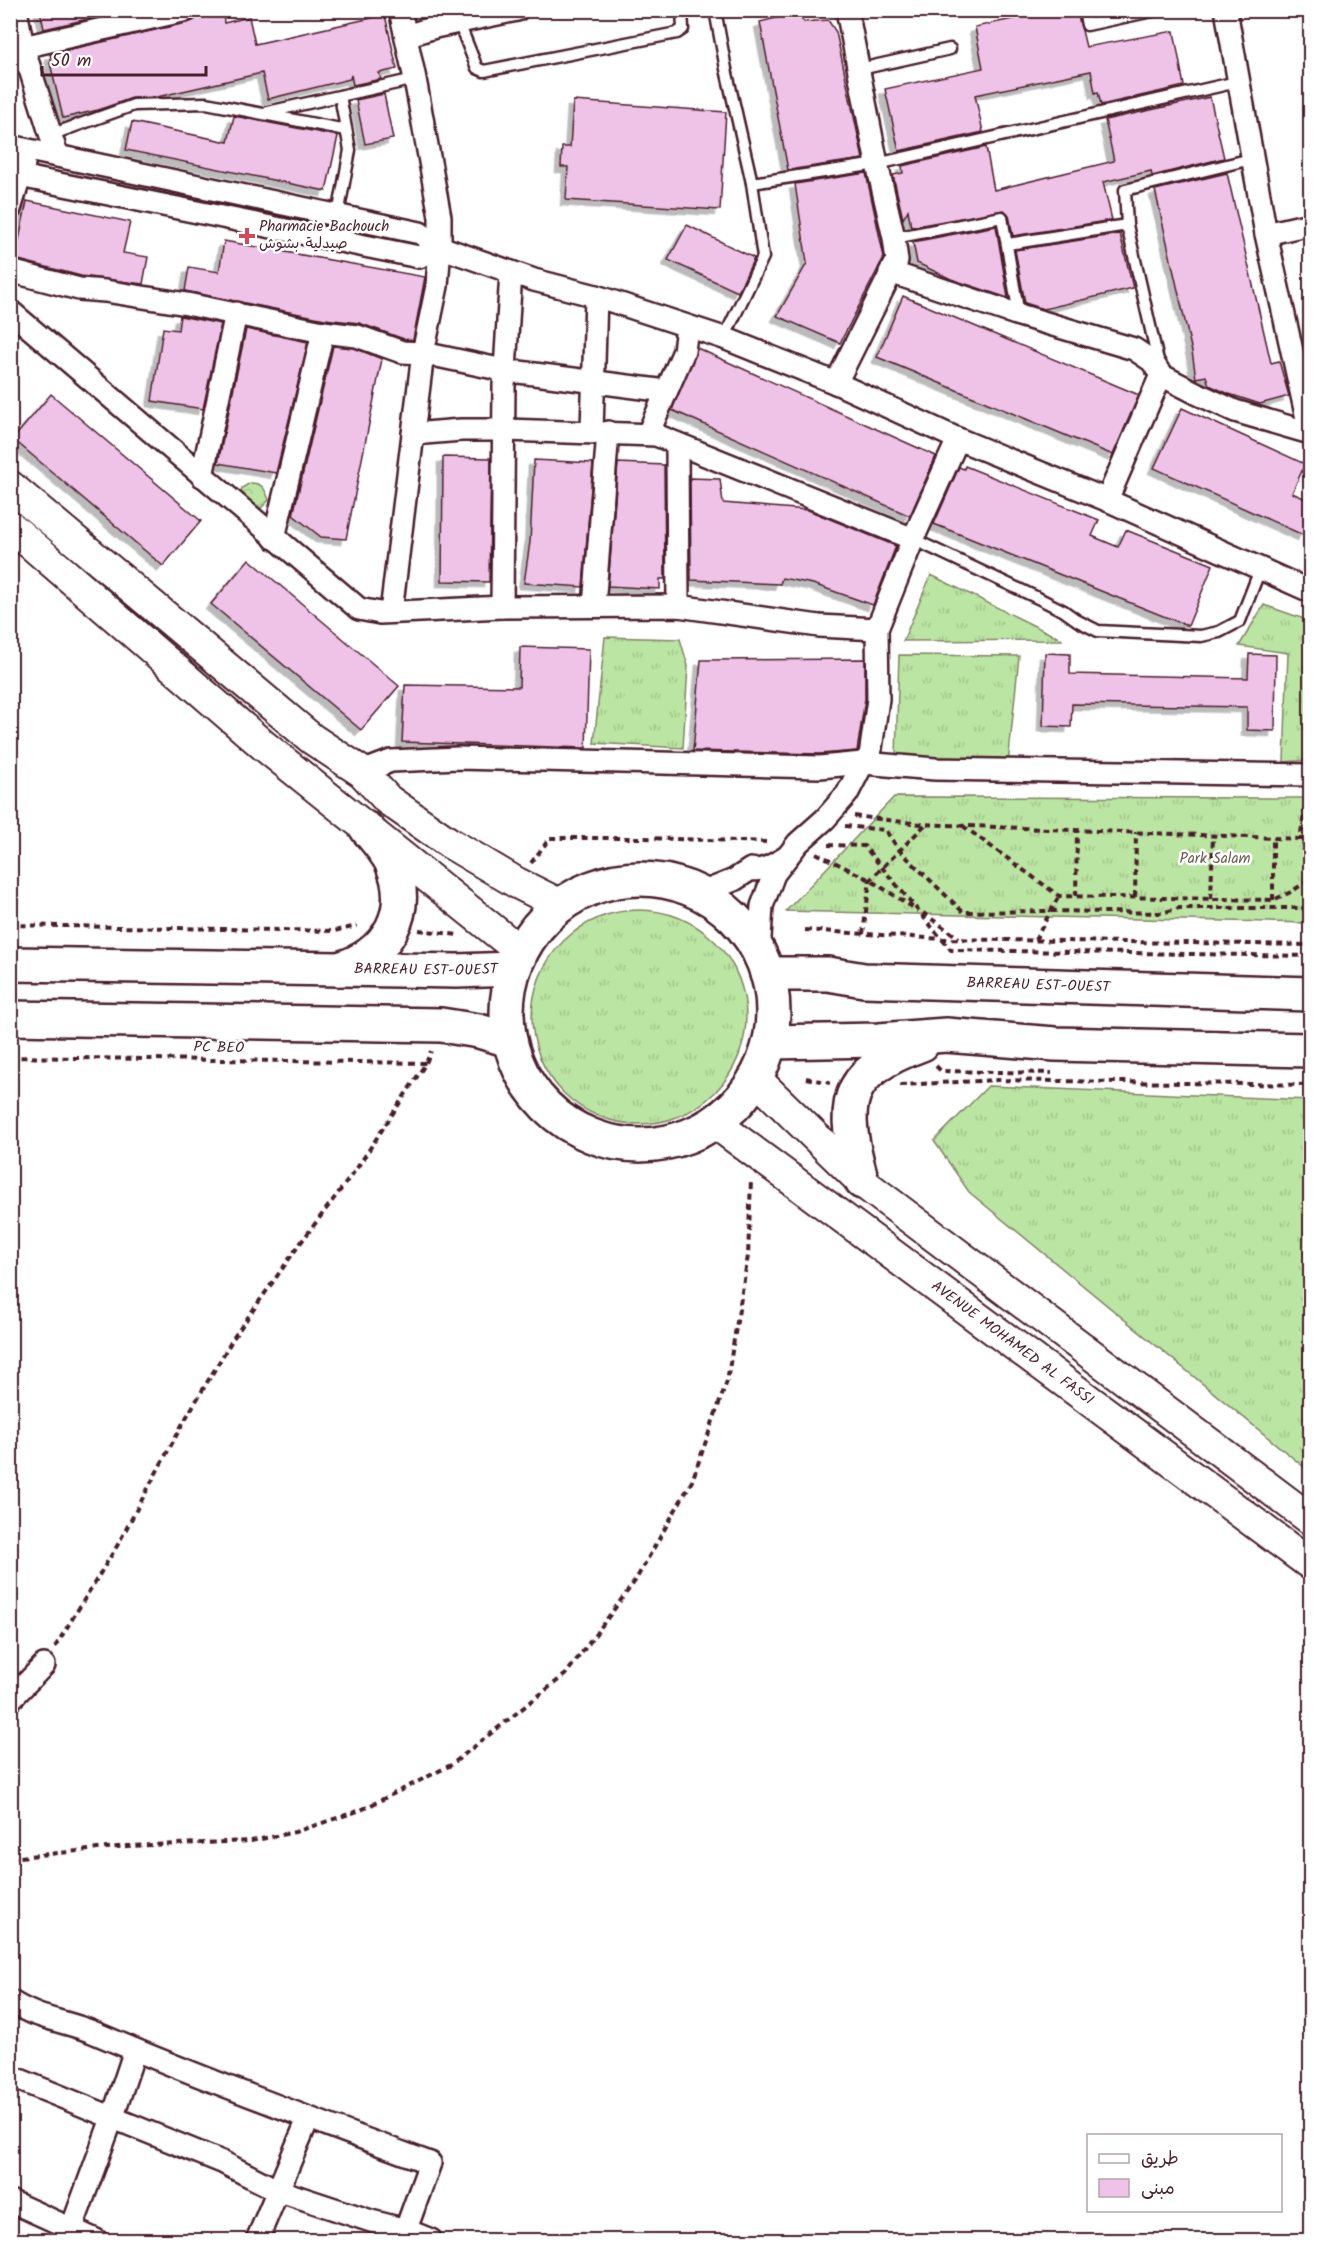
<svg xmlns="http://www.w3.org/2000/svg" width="1321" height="2251" font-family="Kalam,'Playpen Sans Arabic',sans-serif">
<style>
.grass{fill:url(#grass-tufts);stroke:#828266;stroke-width:1.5}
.forest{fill:url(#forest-crowns);stroke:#828266;stroke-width:1.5}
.building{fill:#efc2e7;stroke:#4a1f2b;stroke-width:1.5;filter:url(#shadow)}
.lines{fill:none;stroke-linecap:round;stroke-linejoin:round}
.lane-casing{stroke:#4a1f2b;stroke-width:15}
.street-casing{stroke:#4a1f2b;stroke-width:26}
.secondary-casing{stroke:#4a1f2b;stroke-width:34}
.primary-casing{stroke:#4a1f2b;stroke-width:38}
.path{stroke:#4a1f2b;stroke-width:4;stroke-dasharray:6 4.5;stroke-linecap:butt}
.lane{stroke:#fff;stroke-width:10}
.street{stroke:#fff;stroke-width:21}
.secondary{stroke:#fff;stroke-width:30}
.primary{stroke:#fff;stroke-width:33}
.poi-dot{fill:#d1495b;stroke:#fff;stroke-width:2}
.labels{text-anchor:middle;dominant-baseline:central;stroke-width:5;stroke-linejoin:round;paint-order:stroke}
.poi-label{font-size:15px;fill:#4a1f2b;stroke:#fff;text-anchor:start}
.park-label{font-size:15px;fill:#6c5a4f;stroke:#fff}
.street-label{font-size:15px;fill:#4a1f2b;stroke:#fff}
</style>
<defs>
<pattern id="grass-tufts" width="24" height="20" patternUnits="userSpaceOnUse" patternTransform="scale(1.5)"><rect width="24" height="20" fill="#bbe5a2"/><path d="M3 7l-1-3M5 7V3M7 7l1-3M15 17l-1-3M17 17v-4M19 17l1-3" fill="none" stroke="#a2c48c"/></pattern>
<pattern id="forest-crowns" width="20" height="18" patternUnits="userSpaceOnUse" patternTransform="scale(1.5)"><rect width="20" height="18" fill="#bbe5a2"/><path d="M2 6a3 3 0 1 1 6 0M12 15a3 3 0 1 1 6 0" fill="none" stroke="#a2c48c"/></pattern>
<filter id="shadow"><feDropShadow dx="-5.5" dy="5.5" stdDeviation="0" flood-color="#0004"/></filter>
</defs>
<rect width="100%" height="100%" fill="#fff"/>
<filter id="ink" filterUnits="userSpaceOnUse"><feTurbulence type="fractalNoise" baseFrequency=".0167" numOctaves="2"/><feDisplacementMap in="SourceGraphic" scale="12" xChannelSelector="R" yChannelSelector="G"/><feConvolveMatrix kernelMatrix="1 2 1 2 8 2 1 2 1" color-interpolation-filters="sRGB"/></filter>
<g filter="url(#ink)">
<g class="grass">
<path d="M 931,575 L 1063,640 L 903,641 Z"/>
<path d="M 1264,605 L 1310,621 L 1310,760 L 1284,762 L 1288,653 L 1239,646 Z"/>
<path d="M 605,637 L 680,639 L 688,666 L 683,748 L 594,743 Z"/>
<path d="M 899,655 L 1019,656 L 1008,764 L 896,756 Z"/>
<path d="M 894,797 L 1310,798 L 1310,923 L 786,911 Z"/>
<circle cx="639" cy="1017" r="107"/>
<path d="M 988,1086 L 1310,1100 L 1310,1472 L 969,1192 L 934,1141 Z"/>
</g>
<path class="forest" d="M 250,483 C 263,483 265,489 269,500 L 258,511 L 239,499 L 242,488 Z"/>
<g class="building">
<path d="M 40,10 L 127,10 L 44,29 Z"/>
<path d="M 199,10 L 223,10 L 224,23 L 249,17 L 255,44 L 385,15 L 397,69 L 379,73 L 381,79 L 353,85 L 351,75 L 350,79 L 268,99 L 262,73 L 157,97 L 132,98 L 98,110 L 63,118 L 50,63 L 52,63 L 50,54 L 190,22 L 196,19 Z"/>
<path d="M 1055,10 L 1077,10 L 1086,47 L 1174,31 L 1184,86 L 1101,105 L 1098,92 L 1095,93 L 1091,71 L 975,95 L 983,132 L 899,151 L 885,89 L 983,68 L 975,27 Z"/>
<path d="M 796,13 L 804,22 L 828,20 L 836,32 L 863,159 L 788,170 L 760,22 Z"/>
<path d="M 384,94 L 393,139 L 365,144 L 356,100 Z"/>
<path d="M 1210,97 L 1224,158 L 1152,176 L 1151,171 L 1103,182 L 1112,220 L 1013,236 L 1009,215 L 1004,210 L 911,227 L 908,210 L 903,219 L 893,175 L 903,173 L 902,166 L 986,147 L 994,190 L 1114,161 L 1105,120 Z"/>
<path d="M 573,101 L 726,112 L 720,210 L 566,200 L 568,167 L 561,167 L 562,147 L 570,147 Z"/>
<path d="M 234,116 L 338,136 L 326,191 L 126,150 L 132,122 L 228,142 Z"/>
<path d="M 866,173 L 884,257 L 840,343 L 777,316 L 807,263 L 795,184 Z"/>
<path d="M 1227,173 L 1271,363 L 1279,361 L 1289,396 L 1260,404 L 1229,394 L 1209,385 L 1206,376 L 1196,378 L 1192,352 L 1155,190 Z"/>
<path d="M 27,201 L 130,222 L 123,253 L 148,257 L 143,284 L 81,276 L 15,259 Z"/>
<path d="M 687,225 L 754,258 L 738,292 L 668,260 Z"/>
<path d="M 996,226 L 1008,298 L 951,279 L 917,263 L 913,242 Z"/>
<path d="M 1120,234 L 1133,288 L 1044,309 L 1025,303 L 1015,250 Z"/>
<path d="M 224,241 L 425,277 L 413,340 L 404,339 L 359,323 L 325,319 L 185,291 L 189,267 L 219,272 Z"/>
<path d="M 903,296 L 1139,395 L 1113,455 L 877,357 Z"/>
<path d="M 180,316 L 221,324 L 203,409 L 152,401 L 163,328 L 178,330 Z"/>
<path d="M 246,329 L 308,342 L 276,473 L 218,463 Z"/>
<path d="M 333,346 L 354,348 L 382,359 L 346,539 L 321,537 L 293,515 Z"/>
<path d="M 697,348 L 936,456 L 910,516 L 672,410 Z"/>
<path d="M 51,394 L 201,521 L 163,566 L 13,439 Z"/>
<path d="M 1182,408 L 1305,464 L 1292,493 L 1311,501 L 1311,518 L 1303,535 L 1154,468 Z"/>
<path d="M 443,457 L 491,458 L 489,582 L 442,581 Z"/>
<path d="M 534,460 L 593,463 L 583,587 L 524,583 L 530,542 Z"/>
<path d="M 618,463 L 664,465 L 665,579 L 660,579 L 660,589 L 608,586 Z"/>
<path d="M 965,466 L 1099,520 L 1092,536 L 1118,547 L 1126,530 L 1213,565 L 1188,626 L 934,524 L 959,467 L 964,469 Z"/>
<path d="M 690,478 L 720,479 L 723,503 L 808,510 L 896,546 L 873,605 L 813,584 L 782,578 L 780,584 L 691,580 Z"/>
<path d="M 249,559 L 399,686 L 361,730 L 211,604 Z"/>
<path d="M 520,647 L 589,649 L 586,748 L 402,742 L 405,685 L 519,687 Z"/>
<path d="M 1045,653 L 1070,654 L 1070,674 L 1248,678 L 1249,654 L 1276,655 L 1275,731 L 1247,730 L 1247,707 L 1072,704 L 1071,727 L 1043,726 Z"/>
<path d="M 865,659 L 865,699 L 857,751 L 820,754 L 693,751 L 701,660 Z"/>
</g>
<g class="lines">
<g class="lane-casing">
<g id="lane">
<path d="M 715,10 L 726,69 L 752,183 L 763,257 L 724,338"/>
<path d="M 1084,10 L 1087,25 L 1157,10"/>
<path d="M 459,23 L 477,68 L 484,71 L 677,33 L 683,29 L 682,10"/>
<path d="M 10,68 L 29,64"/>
<path d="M 860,69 L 950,49"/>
<path d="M 268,112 L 415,79"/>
<path d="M 50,135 L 134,105 L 206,103 L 346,130"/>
<path d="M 752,183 L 877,164 L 1237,82"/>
<path d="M 338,215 L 350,150 L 340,96"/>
<path d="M 894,238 L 1002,217 L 1019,315"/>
<path d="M 1008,244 L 1127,225"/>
<path d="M 1159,365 L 1127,225 L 1125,190 L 1251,159"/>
<path d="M 913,539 L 1042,600 L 1064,611 L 1078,621 L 1098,631 L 1201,636 L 1219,632 L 1240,621 L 1261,567"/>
</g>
</g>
<g class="street-casing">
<g id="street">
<path d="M 16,10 L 23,47 L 57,155"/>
<path d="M 1226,10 L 1266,234 L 1310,432"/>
<path d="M 406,36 L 435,27 L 517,10"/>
<path d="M 23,47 L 187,10"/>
<path d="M 10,146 L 420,233 L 440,247 L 534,280 L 596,296 L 724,338 L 836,383 L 958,439 L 1107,500 L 1310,591"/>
<path d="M 10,174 L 419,257 L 440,247"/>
<path d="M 10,209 L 24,164"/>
<path d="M 1266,234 L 1310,224"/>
<path d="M 10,271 L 79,289 L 105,291 L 187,304 L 323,332 L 357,336 L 402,352 L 423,353 L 494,368 L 505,373 L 519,372 L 666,391"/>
<path d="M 890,272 L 1019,315 L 1134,349 L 1152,361 L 1161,375 L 1198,394 L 1235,411 L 1310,433"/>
<path d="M 10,311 L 359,609 L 380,613 L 502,607 L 678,606 L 819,626 L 877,629"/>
<path d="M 836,383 L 897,261 L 894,238 L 877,164 L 847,10"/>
<path d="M 592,431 L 596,296"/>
<path d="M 413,434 L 461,430 L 505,430 L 656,435 L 913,539"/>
<path d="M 648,434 L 684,351 L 687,327"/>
<path d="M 677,444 L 678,606"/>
<path d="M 202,476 L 236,313"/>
<path d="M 1107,500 L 1161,375"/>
<path d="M 274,538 L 323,332"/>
<path d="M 594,606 L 608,432"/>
<path d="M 502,607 L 504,386 L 511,272"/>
<path d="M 391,612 L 423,353 L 437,286 L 440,247 L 440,217 L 415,79 L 400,10"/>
<path d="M 362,772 L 391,761 L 458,758 L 820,767 L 863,763 L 935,769 L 1310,775"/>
<path d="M 699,894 L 734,880 L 751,869 C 763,872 774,864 785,858"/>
<path d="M 759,954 L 762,906 L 774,874 L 798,843 L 825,819 L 847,794 L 863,763 L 870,756 L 878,699 L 877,629 L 913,539 L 958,439"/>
<path d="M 10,1700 L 44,1665"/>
<path d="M 10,2001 C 36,2019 67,2021 95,2033 C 205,2080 318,2122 430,2163 L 402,2240"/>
<path d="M 10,2076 L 222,2162 L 277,2190 L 371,2221 L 406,2230 L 431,2240"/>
<path d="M 10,2201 L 96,2240"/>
<path d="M 71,2230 L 113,2116 L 135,2050"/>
<path d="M 257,2240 L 308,2119"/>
</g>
</g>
<g class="secondary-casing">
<g id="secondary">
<path d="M 10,486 L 312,739 L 362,772 L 388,800 L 448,842 L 517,883 L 561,905"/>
<path d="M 10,526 L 263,745 L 521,952"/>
<path d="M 755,1078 L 862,1182 L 1310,1519"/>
<path id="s1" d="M 715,1123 L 1310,1564"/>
</g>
</g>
<g class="primary-casing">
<g id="primary">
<circle cx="640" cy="1012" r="133"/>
<path d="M 10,964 L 339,969 C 388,954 413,912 392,863 C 386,851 376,840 367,829"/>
<path id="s2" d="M 340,969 L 457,971 L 512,969"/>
<path id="s3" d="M 767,974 L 828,974 L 864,980 L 1310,994"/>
<path d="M 10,1018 L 441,1025 L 479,1031 L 509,1040"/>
<path d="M 770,1042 L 879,1040 L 946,1035 L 1055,1044 L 1310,1050"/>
<path d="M 862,1182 C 841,1105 840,1074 922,1044"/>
</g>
</g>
<g class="path">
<path d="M 1307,796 L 1300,839 L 1310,839"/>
<path d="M 854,816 L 921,824 L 1300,839 L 1310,853"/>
<path d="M 845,826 L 885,830 L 900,851 L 963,912 L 1051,911 L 1162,913 L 1179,908 L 1303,908"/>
<path d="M 963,826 L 1059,896 L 1273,900 L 1291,892 L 1310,879"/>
<path d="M 828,845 L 864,846 L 951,950 L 1310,956"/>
<path d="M 816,853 L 870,880 L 914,908"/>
<path d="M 531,863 L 550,838 L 645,838 L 769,842"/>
<path d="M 1076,896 L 1077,830"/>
<path d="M 1135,897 L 1136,832"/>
<path d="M 1310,898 L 1303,908 L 1310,916"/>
<path d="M 1211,899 L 1213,835"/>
<path d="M 1273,900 L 1273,838"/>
<path d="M 923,913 L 959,938"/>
<path d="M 10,925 L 334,931 L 357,926"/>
<path d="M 419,930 L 459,935"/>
<path d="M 805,930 L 943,939 L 1310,945"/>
<path d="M 863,934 L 870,880 L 926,824"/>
<path d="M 1035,940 L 1059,896"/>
<path d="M 10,1057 L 426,1063"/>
<path d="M 936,1066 L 941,1071 L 1052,1073"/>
<path d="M 806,1078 L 830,1083"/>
<path d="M 900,1085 L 997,1080 L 1310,1085"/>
<path d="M 55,1647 L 117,1546 L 183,1423 L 234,1337 L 299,1245 L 357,1168 L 426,1063 L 431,1051"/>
<path d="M 10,1858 L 127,1846 L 251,1841 L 295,1832 L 361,1810 L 451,1765 L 566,1674 L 635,1581 L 692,1481 L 727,1381 L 748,1256 L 751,1181"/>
</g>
<use href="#lane" class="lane"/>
<use href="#street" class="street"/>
<use href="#secondary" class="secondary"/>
<use href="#primary" class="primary"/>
</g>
</g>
<path class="poi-dot" d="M244 227h6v6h6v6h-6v6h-6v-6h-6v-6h6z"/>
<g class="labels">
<g class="poi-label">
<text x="259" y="227">Pharmacie Bachouch<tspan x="259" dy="17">صيدلية بشوش</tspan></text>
</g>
<g class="park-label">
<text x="1215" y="859">Park Salam</text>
</g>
<g class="street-label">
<text stroke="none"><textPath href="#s2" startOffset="86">BARREAU EST-OUEST</textPath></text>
<text stroke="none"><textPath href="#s3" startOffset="272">BARREAU EST-OUEST</textPath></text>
<text transform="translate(219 1048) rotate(1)">PC BEO</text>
<text stroke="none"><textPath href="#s1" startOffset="370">AVENUE MOHAMED AL FASSI</textPath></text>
</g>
</g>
<rect width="1321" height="2251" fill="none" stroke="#fff" stroke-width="36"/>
<rect x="18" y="18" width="1285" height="2215" fill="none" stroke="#4a1f2b" stroke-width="2" filter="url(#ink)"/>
<rect x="1087" y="2134" width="195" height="78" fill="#ffffff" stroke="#b7a5aa" stroke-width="1.5"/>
<rect x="1099" y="2154" width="30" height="9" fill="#ffffff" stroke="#b7a5aa" stroke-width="1.5"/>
<text x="1141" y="2164" font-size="18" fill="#4a1f2b">طريق</text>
<rect x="1099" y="2179" width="30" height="18" fill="#efc2e7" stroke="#b7a5aa" stroke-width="1.5"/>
<text x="1141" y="2194" font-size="18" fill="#4a1f2b">مبنى</text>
<path d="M42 66v9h164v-9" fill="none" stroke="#4a1f2b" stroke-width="3"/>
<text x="51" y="66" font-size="18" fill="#4a1f2b" stroke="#ffffff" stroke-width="4.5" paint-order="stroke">50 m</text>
</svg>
